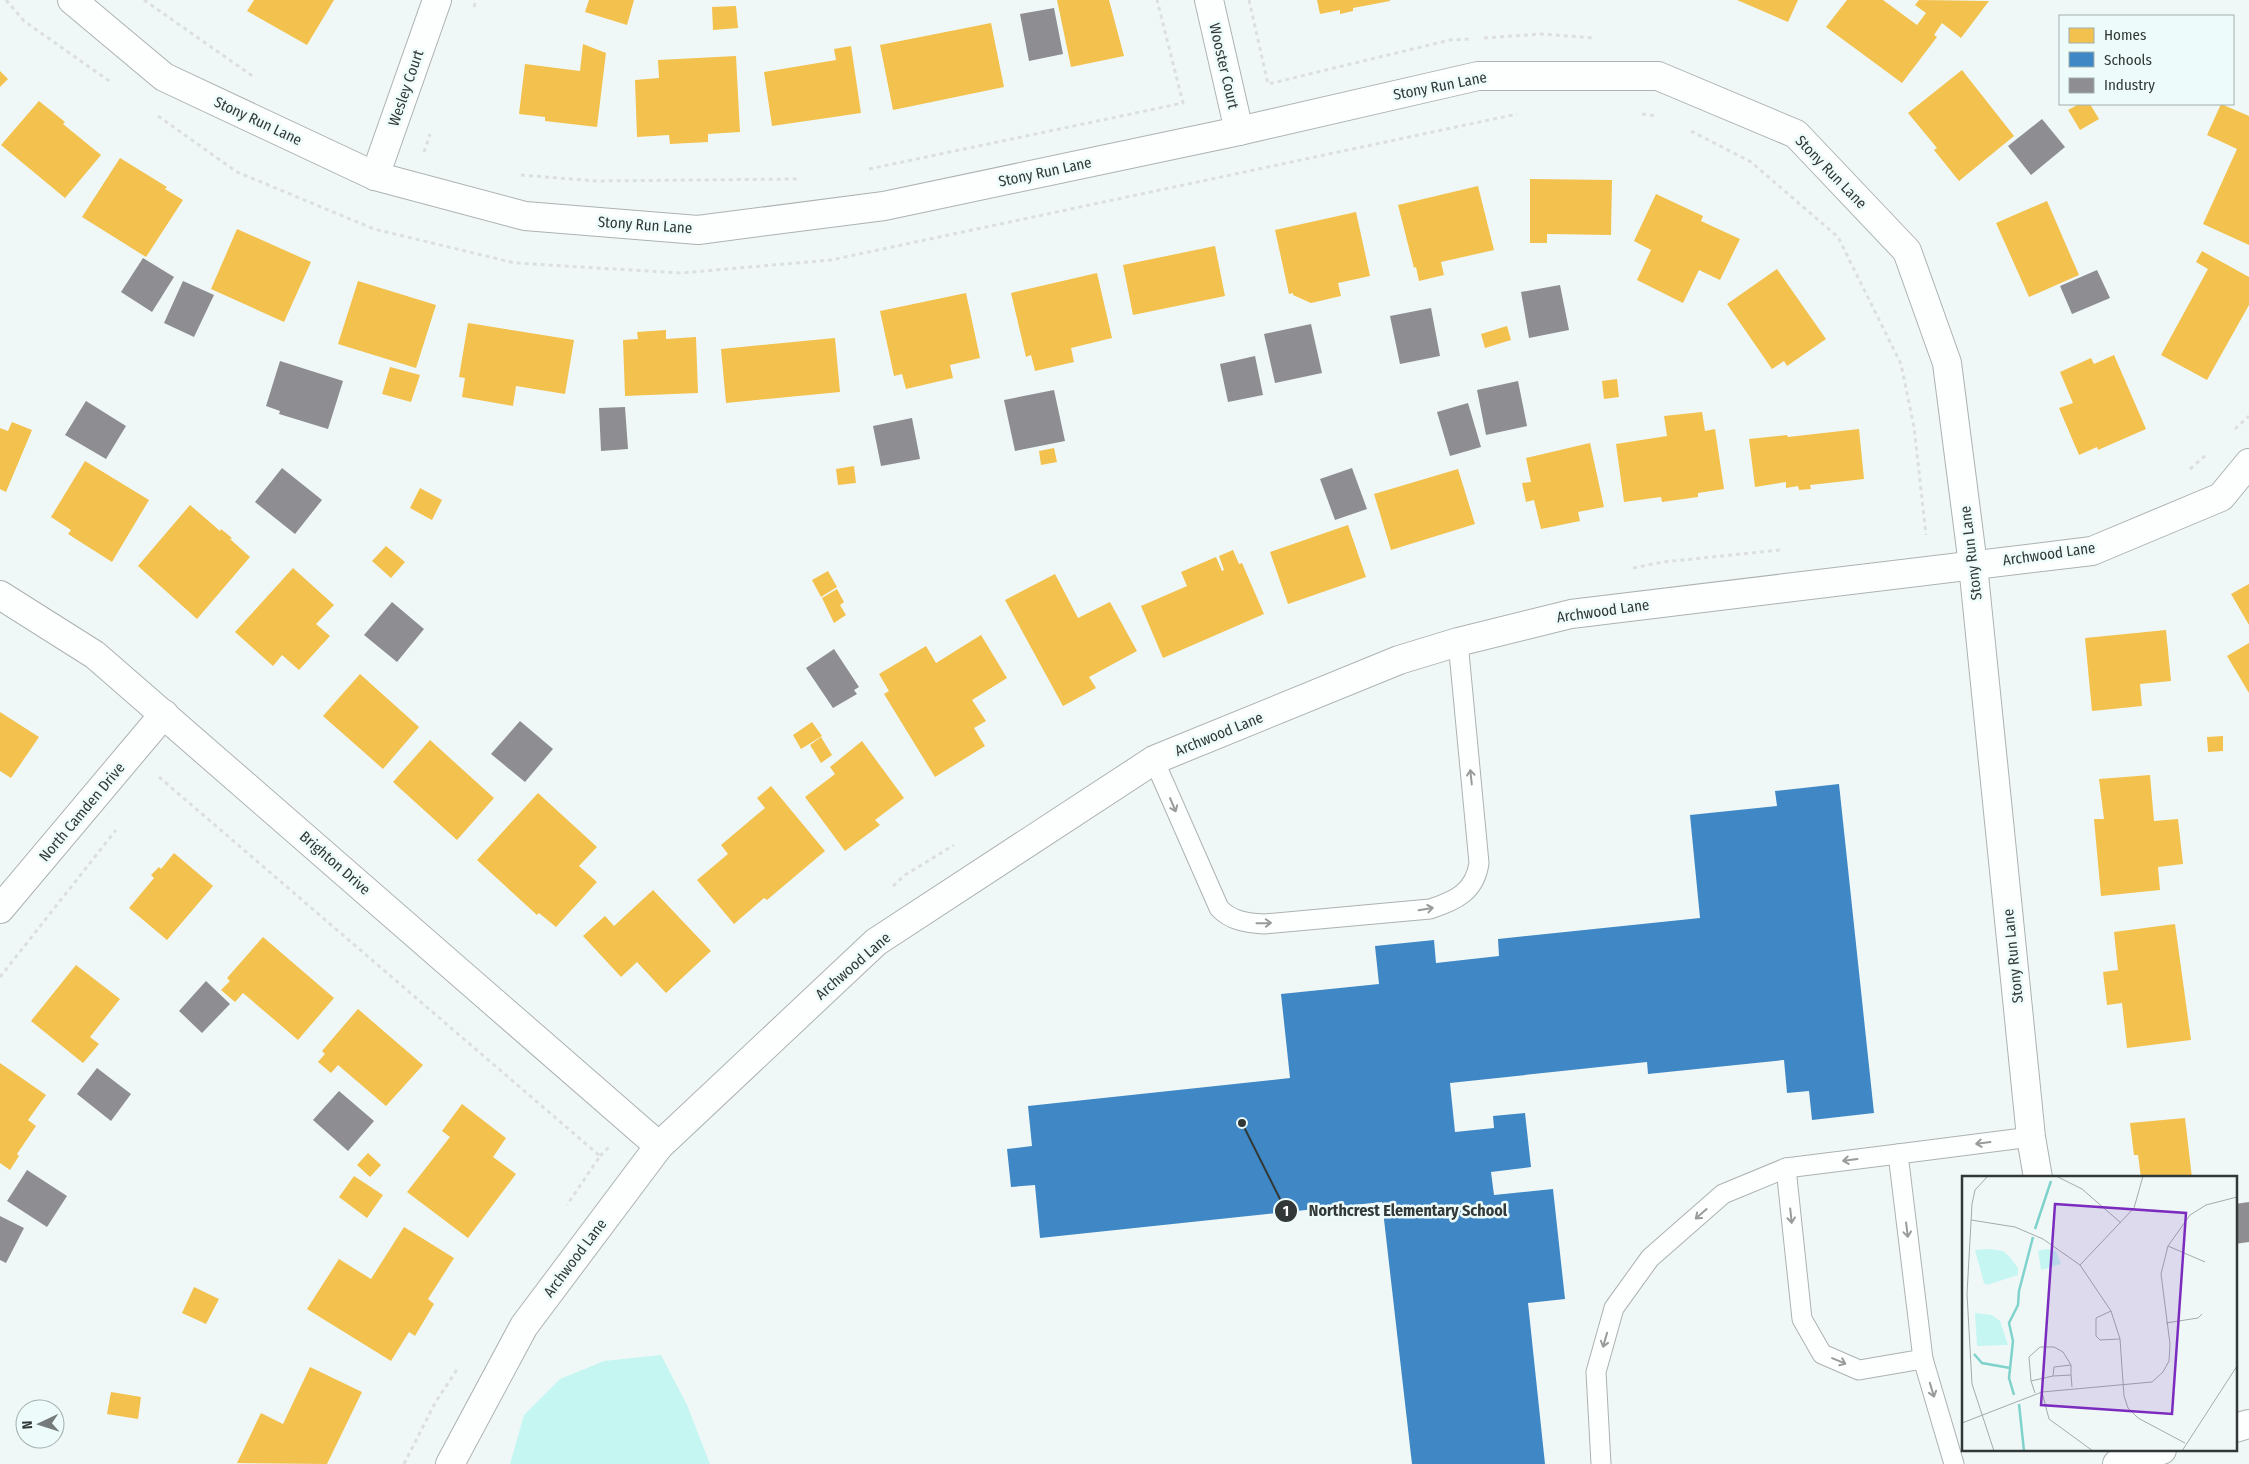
<svg xmlns="http://www.w3.org/2000/svg" width="2249" height="1464" font-family="'Fira Sans Condensed',sans-serif">
<style>
.green{fill:#c5f6f2}
.homes{fill:#f2c14e}
.schools{fill:#3f88c5}
.industry{fill:#8d8d92}
.lines{fill:none;stroke-linecap:round;stroke-linejoin:round}
.service-casing{stroke:#acb2b1;stroke-width:21}
.minor-casing{stroke:#acb2b1;stroke-width:30}
.path{stroke:#dddfdf;stroke-width:3;stroke-dasharray:4 4;stroke-linecap:butt}
.service{stroke:#fdfefe;stroke-width:19}
.minor{stroke:#fdfefe;stroke-width:28}
.oneway{stroke:#989b9a}
.labels{text-anchor:middle;dominant-baseline:central;stroke-width:5;stroke-linejoin:round;paint-order:stroke}
.street-label{font-size:15px;fill:#323837;stroke:#edfcfa}
.inset-river{fill:none;stroke:#80d2cc;stroke-width:2.5}
.inset-road{fill:none;stroke:#a4abaa;stroke-width:1}
.view{fill:#7b2cbf;fill-opacity:0.15;stroke:#7b2cbf;stroke-width:2.5}
.inset-edge{fill:none;stroke:#323837;stroke-width:2.5}
.leader{fill:none;stroke:#323837;stroke-width:2}
.callout-dot{fill:#323837;stroke:#edfcfa;stroke-width:2}
.mark-label{font-size:15px;text-anchor:middle;font-weight:bold;fill:#fff}
.callout-label{font-size:16px;text-anchor:middle;font-weight:bold;fill:#323837;stroke:#edfcfa;stroke-width:5;stroke-linejoin:round;paint-order:stroke}
</style>
<rect width="100%" height="100%" fill="#f0f8f7"/>
<path class="green" d="M 661,1355 L 687,1405 L 710,1464 L 510,1464 L 524,1415 L 560,1379 L 604,1361 Z"/>
<g class="homes">
<path d="M 254,0 L 334,0 L 307,45 L 247,11 Z"/>
<path d="M 589,0 L 634,0 L 627,25 L 585,12 Z"/>
<path d="M 1057,0 L 1109,0 L 1124,56 L 1071,67 Z"/>
<path d="M 1317,0 L 1390,0 L 1390,1 L 1353,8 L 1353,11 L 1340,14 L 1340,10 L 1320,14 Z"/>
<path d="M 1737,0 L 1798,0 L 1788,22 Z"/>
<path d="M 1847,0 L 1883,0 L 1917,25 L 1926,13 L 1915,5 L 1919,0 L 1989,1 L 1961,38 L 1942,23 L 1934,35 L 1937,37 L 1902,83 L 1826,27 Z"/>
<path d="M 736,6 L 738,28 L 713,30 L 712,7 Z"/>
<path d="M 991,23 L 1004,87 L 893,110 L 880,45 Z"/>
<path d="M 583,44 L 606,53 L 597,127 L 545,121 L 545,117 L 519,114 L 525,64 L 580,71 Z"/>
<path d="M 851,46 L 861,113 L 772,126 L 764,72 L 836,60 L 834,49 Z"/>
<path d="M 736,56 L 740,132 L 708,134 L 708,142 L 670,144 L 669,135 L 637,137 L 635,80 L 659,78 L 658,60 Z"/>
<path d="M 1962,70 L 2014,136 L 1959,181 L 1934,150 L 1937,148 L 1908,113 Z"/>
<path d="M 0,71 L 8,79 L 0,87 Z"/>
<path d="M 39,101 L 65,122 L 63,124 L 101,155 L 65,198 L 1,145 Z"/>
<path d="M 2079,104 L 2090,104 L 2099,119 L 2080,130 L 2068,110 Z"/>
<path d="M 2221,104 L 2249,116 L 2249,245 L 2203,224 L 2237,149 L 2207,135 Z"/>
<path d="M 120,158 L 167,187 L 165,189 L 183,200 L 146,257 L 82,217 Z"/>
<path d="M 1530,179 L 1612,180 L 1611,235 L 1547,234 L 1547,243 L 1530,243 Z"/>
<path d="M 1478,186 L 1494,250 L 1441,262 L 1444,275 L 1419,281 L 1416,267 L 1414,268 L 1398,205 Z"/>
<path d="M 1656,194 L 1703,216 L 1701,221 L 1740,239 L 1720,280 L 1699,270 L 1683,303 L 1637,280 L 1651,250 L 1634,241 Z"/>
<path d="M 2047,201 L 2079,275 L 2029,297 L 1996,223 Z"/>
<path d="M 1356,212 L 1370,276 L 1338,283 L 1341,296 L 1311,303 L 1293,295 L 1293,293 L 1289,294 L 1275,230 Z"/>
<path d="M 237,229 L 311,262 L 284,322 L 211,289 Z"/>
<path d="M 1215,246 L 1225,296 L 1133,315 L 1123,265 Z"/>
<path d="M 2202,251 L 2249,277 L 2249,305 L 2207,380 L 2161,355 L 2208,269 L 2196,262 Z"/>
<path d="M 1777,269 L 1826,339 L 1787,366 L 1784,361 L 1772,369 L 1727,304 Z"/>
<path d="M 1097,273 L 1112,338 L 1071,348 L 1074,362 L 1035,371 L 1031,355 L 1026,357 L 1011,293 Z"/>
<path d="M 358,281 L 436,305 L 416,368 L 338,344 Z"/>
<path d="M 966,293 L 980,358 L 950,365 L 953,378 L 906,389 L 902,374 L 894,376 L 880,311 Z"/>
<path d="M 468,323 L 574,340 L 565,394 L 516,386 L 513,406 L 462,397 L 465,378 L 459,377 Z"/>
<path d="M 1507,326 L 1511,340 L 1485,348 L 1481,334 Z"/>
<path d="M 666,330 L 666,339 L 696,337 L 698,393 L 625,396 L 623,340 L 638,339 L 637,332 Z"/>
<path d="M 835,338 L 840,392 L 726,403 L 721,349 Z"/>
<path d="M 2114,355 L 2146,429 L 2098,450 L 2097,447 L 2079,455 L 2059,408 L 2073,403 L 2060,372 L 2091,358 L 2094,364 Z"/>
<path d="M 390,367 L 420,375 L 411,402 L 382,394 Z"/>
<path d="M 1617,379 L 1619,397 L 1604,399 L 1602,381 Z"/>
<path d="M 1702,412 L 1705,431 L 1715,429 L 1724,489 L 1698,493 L 1698,497 L 1662,502 L 1661,497 L 1624,502 L 1616,444 L 1667,436 L 1664,416 Z"/>
<path d="M 12,422 L 32,430 L 6,492 L 0,489 L 0,428 L 8,431 Z"/>
<path d="M 1859,429 L 1864,479 L 1810,485 L 1811,489 L 1799,490 L 1798,486 L 1786,488 L 1786,482 L 1755,487 L 1749,439 L 1787,435 L 1788,437 Z"/>
<path d="M 1590,443 L 1604,507 L 1578,512 L 1580,521 L 1541,529 L 1534,500 L 1526,502 L 1522,483 L 1531,482 L 1526,458 Z"/>
<path d="M 1054,448 L 1057,462 L 1041,465 L 1039,451 Z"/>
<path d="M 85,461 L 149,500 L 112,562 L 68,534 L 71,530 L 51,517 Z"/>
<path d="M 854,466 L 856,483 L 838,485 L 836,469 Z"/>
<path d="M 1458,469 L 1475,524 L 1391,550 L 1374,494 Z"/>
<path d="M 420,488 L 442,500 L 432,520 L 410,508 Z"/>
<path d="M 190,505 L 220,531 L 221,529 L 232,538 L 230,539 L 250,557 L 197,619 L 138,566 Z"/>
<path d="M 1348,525 L 1366,577 L 1288,604 L 1270,552 Z"/>
<path d="M 386,546 L 405,562 L 391,578 L 372,561 Z"/>
<path d="M 1233,550 L 1239,564 L 1242,563 L 1264,614 L 1163,658 L 1141,606 L 1187,586 L 1181,572 L 1216,557 L 1222,571 L 1224,570 L 1219,556 Z"/>
<path d="M 293,568 L 334,605 L 316,624 L 330,636 L 299,670 L 282,655 L 273,666 L 235,632 Z"/>
<path d="M 828,571 L 837,587 L 821,597 L 812,580 Z"/>
<path d="M 1055,574 L 1078,618 L 1110,602 L 1137,651 L 1089,677 L 1096,688 L 1063,706 L 1005,600 Z"/>
<path d="M 2249,584 L 2249,625 L 2231,594 Z"/>
<path d="M 837,589 L 844,602 L 840,605 L 846,615 L 834,623 L 822,598 Z"/>
<path d="M 2166,630 L 2171,681 L 2140,684 L 2142,706 L 2092,711 L 2085,638 Z"/>
<path d="M 981,635 L 1007,678 L 972,700 L 986,721 L 974,728 L 985,746 L 935,777 L 884,694 L 889,691 L 879,674 L 926,646 L 936,663 Z"/>
<path d="M 2249,643 L 2249,693 L 2227,656 Z"/>
<path d="M 360,674 L 419,727 L 383,769 L 323,716 Z"/>
<path d="M 0,712 L 39,737 L 11,778 L 0,771 Z"/>
<path d="M 812,722 L 822,736 L 801,749 L 793,735 Z"/>
<path d="M 2223,736 L 2223,751 L 2208,752 L 2207,737 Z"/>
<path d="M 821,737 L 832,755 L 821,763 L 810,745 Z"/>
<path d="M 430,740 L 494,798 L 457,840 L 393,782 Z"/>
<path d="M 862,741 L 904,798 L 875,820 L 880,825 L 845,851 L 805,797 L 835,774 L 830,767 Z"/>
<path d="M 2150,775 L 2154,821 L 2178,819 L 2183,864 L 2158,867 L 2160,890 L 2101,896 L 2094,819 L 2104,819 L 2099,779 Z"/>
<path d="M 771,786 L 825,851 L 767,900 L 764,898 L 734,924 L 697,880 L 728,854 L 721,845 L 765,808 L 757,798 Z"/>
<path d="M 538,793 L 597,847 L 579,866 L 597,882 L 556,927 L 539,913 L 537,915 L 477,860 Z"/>
<path d="M 174,853 L 213,886 L 167,940 L 129,908 L 154,878 L 151,875 L 159,867 L 161,869 Z"/>
<path d="M 653,890 L 711,951 L 666,993 L 637,962 L 621,977 L 583,936 L 605,916 L 614,926 Z"/>
<path d="M 2175,924 L 2191,1040 L 2127,1048 L 2122,1003 L 2107,1005 L 2103,972 L 2118,970 L 2114,932 Z"/>
<path d="M 263,937 L 334,998 L 298,1040 L 243,993 L 235,1002 L 221,990 L 230,981 L 227,978 Z"/>
<path d="M 76,965 L 120,999 L 90,1037 L 99,1044 L 83,1063 L 31,1021 Z"/>
<path d="M 358,1009 L 423,1065 L 386,1106 L 338,1065 L 331,1073 L 318,1062 L 325,1054 L 322,1051 Z"/>
<path d="M 0,1063 L 46,1095 L 28,1120 L 36,1126 L 17,1154 L 19,1156 L 10,1170 L 0,1163 Z"/>
<path d="M 462,1104 L 506,1138 L 493,1157 L 516,1174 L 468,1238 L 407,1192 L 450,1137 L 442,1131 Z"/>
<path d="M 2185,1118 L 2192,1178 L 2141,1178 L 2138,1155 L 2134,1155 L 2130,1123 Z"/>
<path d="M 368,1153 L 381,1165 L 370,1177 L 357,1165 Z"/>
<path d="M 354,1176 L 383,1195 L 367,1218 L 339,1197 Z"/>
<path d="M 404,1227 L 454,1258 L 428,1299 L 434,1304 L 415,1336 L 409,1332 L 391,1361 L 307,1309 L 339,1259 L 371,1279 Z"/>
<path d="M 194,1287 L 219,1299 L 206,1324 L 182,1313 Z"/>
<path d="M 310,1367 L 362,1392 L 327,1464 L 237,1463 L 261,1413 L 283,1424 Z"/>
<path d="M 111,1392 L 141,1397 L 138,1419 L 107,1414 Z"/>
</g>
<path class="schools" d="M 1839,784 L 1874,1113 L 1812,1120 L 1809,1091 L 1787,1093 L 1784,1060 L 1648,1074 L 1647,1062 L 1450,1083 L 1455,1132 L 1494,1128 L 1493,1116 L 1525,1113 L 1531,1167 L 1491,1172 L 1494,1195 L 1553,1189 L 1565,1299 L 1528,1303 L 1545,1464 L 1412,1464 L 1382,1202 L 1040,1238 L 1035,1185 L 1011,1187 L 1007,1149 L 1032,1146 L 1028,1106 L 1290,1078 L 1281,994 L 1379,984 L 1375,946 L 1434,940 L 1436,963 L 1499,956 L 1498,939 L 1700,918 L 1690,815 L 1777,806 L 1775,791 Z"/>
<g class="industry">
<path d="M 1054,8 L 1063,54 L 1029,61 L 1020,14 Z"/>
<path d="M 2042,119 L 2065,147 L 2031,175 L 2008,146 Z"/>
<path d="M 143,258 L 174,277 L 152,312 L 121,292 Z"/>
<path d="M 2097,270 L 2110,298 L 2072,314 L 2060,286 Z"/>
<path d="M 183,281 L 214,295 L 194,337 L 164,323 Z"/>
<path d="M 1560,285 L 1569,330 L 1529,338 L 1521,292 Z"/>
<path d="M 1431,308 L 1440,356 L 1400,364 L 1390,316 Z"/>
<path d="M 1311,324 L 1322,373 L 1275,383 L 1264,334 Z"/>
<path d="M 1255,356 L 1263,395 L 1228,402 L 1220,364 Z"/>
<path d="M 280,361 L 343,381 L 328,429 L 279,414 L 280,411 L 266,406 Z"/>
<path d="M 1518,381 L 1527,426 L 1486,435 L 1477,390 Z"/>
<path d="M 1054,390 L 1065,441 L 1015,451 L 1004,400 Z"/>
<path d="M 86,401 L 126,426 L 106,459 L 65,435 Z"/>
<path d="M 1468,403 L 1481,447 L 1450,456 L 1437,412 Z"/>
<path d="M 625,407 L 628,449 L 601,451 L 599,408 Z"/>
<path d="M 912,418 L 920,459 L 881,466 L 873,426 Z"/>
<path d="M 282,468 L 322,500 L 295,534 L 255,502 Z"/>
<path d="M 1352,468 L 1367,509 L 1335,520 L 1320,479 Z"/>
<path d="M 392,602 L 424,629 L 397,662 L 364,635 Z"/>
<path d="M 834,649 L 859,687 L 854,690 L 857,694 L 833,708 L 806,668 Z"/>
<path d="M 520,721 L 553,749 L 525,782 L 491,754 Z"/>
<path d="M 206,981 L 230,1004 L 202,1033 L 179,1011 Z"/>
<path d="M 97,1068 L 131,1094 L 111,1121 L 77,1094 Z"/>
<path d="M 339,1091 L 374,1121 L 348,1151 L 313,1120 Z"/>
<path d="M 27,1170 L 67,1196 L 47,1227 L 7,1201 Z"/>
<path d="M 2249,1202 L 2249,1242 L 2235,1244 L 2235,1204 Z"/>
<path d="M 0,1216 L 24,1228 L 6,1263 L 0,1260 Z"/>
</g>
<g class="lines">
<g class="service-casing">
<g id="service">
<path d="M 1154,760 L 1219,908 C 1231,921 1247,923 1264,924 L 1430,909 C 1455,901 1475,892 1479,863 L 1458,642"/>
<path d="M 1786,1168 L 1802,1319 L 1822,1354 L 1859,1370 L 1923,1359"/>
<path d="M 1601,1464 L 1596,1372 L 1614,1308 L 1650,1258 L 1723,1194 L 1786,1168 L 1898,1154"/>
<path d="M 1954,1464 L 1923,1359 L 1898,1154 L 2031,1137"/>
</g>
</g>
<g class="minor-casing">
<g id="minor">
<path d="M 72,0 L 164,77 L 375,176 L 525,216 L 698,230 L 884,206 L 1239,131 L 1478,76 L 1658,76 L 1796,134 L 1907,251 L 1947,363 L 1973,565 L 2031,1137 L 2038,1178"/>
<path d="M 1209,0 L 1239,131"/>
<path d="M 375,176 L 437,0"/>
<path d="M 0,595 L 95,655 L 659,1146"/>
<path d="M 0,909 L 164,714"/>
<path d="M 2235,1428 L 2249,1424"/>
<path d="M 450,1464 L 524,1326 L 659,1146 L 876,942 L 1154,760 L 1399,660 L 1458,642 L 1571,614 L 2092,551 L 2221,497 L 2249,463"/>
<path d="M 2117,1464 L 2162,1450"/>
</g>
</g>
<g class="path">
<path d="M 6,0 L 24,21 L 112,83"/>
<path d="M 144,0 L 254,77"/>
<path d="M 1249,0 L 1268,84 L 1450,40 L 1470,39"/>
<path d="M 474,7 L 476,0"/>
<path d="M 1484,38 L 1541,34 L 1595,38"/>
<path d="M 1642,114 L 1656,116"/>
<path d="M 158,116 L 237,172 L 374,229 L 515,263 L 681,273 L 831,260 L 1517,114"/>
<path d="M 1691,131 L 1751,162 L 1838,237 L 1901,364 L 1914,427 L 1926,535"/>
<path d="M 424,152 L 430,134"/>
<path d="M 869,169 L 1183,103 L 1157,0"/>
<path d="M 521,175 L 596,181 L 797,179"/>
<path d="M 2235,429 L 2249,416"/>
<path d="M 2190,469 L 2206,455"/>
<path d="M 1633,568 L 1663,562 L 1780,550"/>
<path d="M 159,777 L 600,1156 L 567,1205"/>
<path d="M 893,886 L 905,875 L 954,845"/>
<path d="M 0,977 L 116,830"/>
<path d="M 600,1156 L 609,1147"/>
<path d="M 404,1464 L 435,1403 L 458,1368"/>
</g>
<use href="#service" class="service"/>
<use href="#minor" class="minor"/>
</g>
<defs><path id="oneway-shaft" d="M-6 0H5M1.5-3L5.5 0L1.5 3" fill="none" stroke-width="1.6" stroke-linecap="round" stroke-linejoin="round" transform="scale(1.25)"/></defs>
<g class="oneway">
<use href="#oneway-shaft" transform="translate(1471 777) rotate(-96)"/>
<use href="#oneway-shaft" transform="translate(1173 805) rotate(67)"/>
<use href="#oneway-shaft" transform="translate(1426 909) rotate(-9)"/>
<use href="#oneway-shaft" transform="translate(1264 923) rotate(-1)"/>
<use href="#oneway-shaft" transform="translate(1983 1143) rotate(173)"/>
<use href="#oneway-shaft" transform="translate(1850 1160) rotate(173)"/>
<use href="#oneway-shaft" transform="translate(1701 1214) rotate(139)"/>
<use href="#oneway-shaft" transform="translate(1791 1216) rotate(84)"/>
<use href="#oneway-shaft" transform="translate(1907 1230) rotate(83)"/>
<use href="#oneway-shaft" transform="translate(1605 1340) rotate(106)"/>
<use href="#oneway-shaft" transform="translate(1839 1361) rotate(23)"/>
<use href="#oneway-shaft" transform="translate(1932 1390) rotate(73)"/>
</g>
<g class="labels">
<g class="street-label">
<text transform="translate(1224 66) rotate(77)">Wooster Court</text>
<text transform="translate(1440 86) rotate(-11)">Stony Run Lane</text>
<text transform="translate(406 88) rotate(-71)">Wesley Court</text>
<text transform="translate(258 121) rotate(25)">Stony Run Lane</text>
<text transform="translate(1045 172) rotate(-12)">Stony Run Lane</text>
<text transform="translate(1831 172) rotate(46)">Stony Run Lane</text>
<text transform="translate(645 225) rotate(4)">Stony Run Lane</text>
<text transform="translate(1971 553) rotate(-97)">Stony Run Lane</text>
<text transform="translate(2049 554) rotate(-8)">Archwood Lane</text>
<text transform="translate(1603 611) rotate(-8)">Archwood Lane</text>
<text transform="translate(1219 734) rotate(-22)">Archwood Lane</text>
<text transform="translate(82 812) rotate(-50)">North Camden Drive</text>
<text transform="translate(335 863) rotate(41)">Brighton Drive</text>
<text transform="translate(2013 956) rotate(-96)">Stony Run Lane</text>
<text transform="translate(853 966) rotate(-41)">Archwood Lane</text>
<text transform="translate(575 1258) rotate(-53)">Archwood Lane</text>
</g>
</g>
<g transform="translate(1962 1176)">
<rect width="275" height="275" fill="#f0f8f7"/>
<path d="M 28,73 L 41,75 L 47,80 L 56,92 L 56,99 L 25,109 L 22,107 L 13,74 ZM 85,73 L 94,75 L 99,88 L 79,94 L 76,75 ZM 13,137 L 30,139 L 38,145 L 46,169 L 15,170 Z" fill="#c5f6f2"/>
<path class="inset-river" d="M 73,53 L 89,5M 12,178 L 20,187 L 48,192M 52,219 L 47,202 L 51,165 L 47,147 L 56,129 L 57,115 L 71,61M 57,228 L 62,275"/>
<path class="inset-road" d="M 26,0 L 13,14 L 10,28 L 5,118 L 10,208 L 32,275M 94,0 L 120,13 L 159,47M 9,44 L 53,51 L 81,63 L 118,89 L 149,135 L 158,163 L 162,220 L 166,232 L 176,242 L 223,267M 206,70 L 243,86M 118,89 L 172,32 L 181,0M 149,135 L 134,142 L 134,160 L 138,164 L 158,163M 204,147 L 236,142 L 240,138M 91,200 L 92,191 L 109,189M 69,205 L 67,181 L 78,171 L 92,171 L 101,176 L 109,189 L 109,199M 80,216 L 87,243 L 131,275M 73,217 L 69,205 L 91,200 L 109,199 L 110,211M 0,247 L 80,216 L 190,206 L 201,196 L 207,185 L 208,168 L 199,98 L 206,70 L 228,39 L 244,29 L 275,21M 220,275 L 275,190"/>
<path class="view" d="M 93,28 L 224,37 L 210,238 L 79,229 Z"/>
<rect width="275" height="275" class="inset-edge"/>
</g>
<path class="leader" d="M1242 1123L1286 1211"/>
<g class="callout-dot">
<circle cx="1242" cy="1123" r="5"/>
<circle cx="1286" cy="1211" r="12"/>
</g>
<g class="mark-label">
<text x="1286" y="1216">1</text>
</g>
<g class="callout-label">
<text x="1408" y="1216">Northcrest Elementary School</text>
</g>
<rect x="2059" y="15" width="175" height="90" fill="#edfcfa" stroke="#a2aeac"/>
<rect x="2069" y="28" width="25" height="15" fill="#f2c14e" stroke="#a2aeac"/>
<text x="2104" y="40" font-size="15" fill="#323837">Homes</text>
<rect x="2069" y="52" width="25" height="15" fill="#3f88c5" stroke="#a2aeac"/>
<text x="2104" y="65" font-size="15" fill="#323837">Schools</text>
<rect x="2069" y="78" width="25" height="15" fill="#8d8d92" stroke="#a2aeac"/>
<text x="2104" y="90" font-size="15" fill="#323837">Industry</text>
<g transform="translate(40 1424) rotate(266)"><circle r="24" fill="#edfcfa" stroke="#a2aeac"/>
<path d="M0-4L9 19L0 12L-9 19Z" fill="#747b7a"/>
<text y="-8" font-size="14" font-weight="bold" text-anchor="middle" fill="#323837">N</text>
</g>
</svg>
